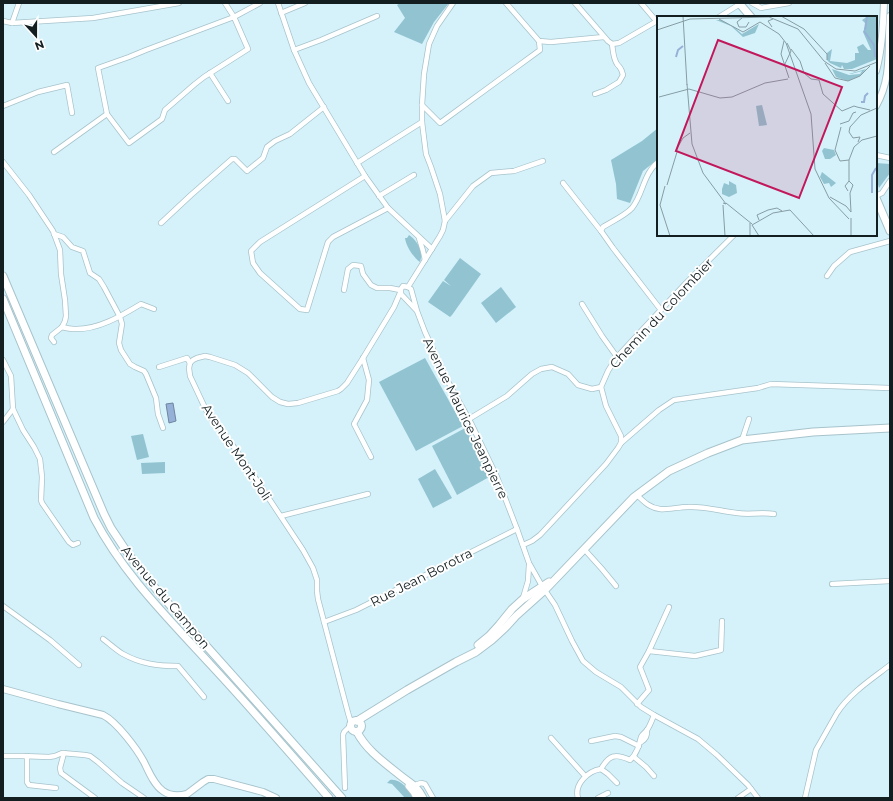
<svg xmlns="http://www.w3.org/2000/svg" width="893" height="801" font-family="Montserrat,sans-serif">
<style>
.green{fill:#92c3d1}
.water{fill:#96b1d7;stroke:#6f85a0}
.lines{fill:none;stroke-linecap:round;stroke-linejoin:round}
.minor-casing{stroke:#a7c3cb;stroke-width:6}
.tertiary-casing{stroke:#a7c3cb;stroke-width:8}
.secondary-casing{stroke:#a7c3cb;stroke-width:9}
.primary-casing{stroke:#a7c3cb;stroke-width:9}
.minor{stroke:#fff;stroke-width:4.5}
.tertiary{stroke:#fff;stroke-width:6}
.secondary{stroke:#fff;stroke-width:7}
.primary{stroke:#fff;stroke-width:7}
.labels{text-anchor:middle;dominant-baseline:central;stroke-width:4;stroke-linejoin:round;paint-order:stroke}
.street-label{font-size:13px;fill:#131e21;stroke:#fff}
.inset-river{fill:none;stroke:#96b1d7;stroke-width:2}
.inset-road{fill:none;stroke:#879da4;stroke-width:1}
.view{fill:#c2185b;fill-opacity:0.15;stroke:#c2185b;stroke-width:2}
.inset-edge{fill:none;stroke:#131e21;stroke-width:2}
</style>
<rect width="100%" height="100%" fill="#d5f2fb"/>
<g class="green">
<path d="M 400,3 L 449,3 L 434,22 L 422,44 L 394,32 L 405,18 L 397,5 Z"/>
<path d="M 658,128 L 658,159 L 643,171 L 630,203 L 617,199 L 616,184 L 611,160 L 642,141 Z"/>
<path d="M 876,163 L 890,164 L 890,173 L 879,188 L 876,178 Z"/>
<path d="M 409,235 C 417,240 424,252 420,262 C 413,257 406,246 405,238 L 407,238 Z"/>
<path d="M 460,258 L 481,274 L 452,315 L 450,317 L 428,302 L 443,281 L 451,286 L 444,280 Z"/>
<path d="M 501,287 L 516,307 L 496,323 L 481,303 Z"/>
<path d="M 425,358 L 463,426 L 416,451 L 379,382 Z"/>
<path d="M 467,427 L 491,476 L 457,495 L 432,446 Z"/>
<path d="M 143,434 L 149,457 L 137,460 L 131,436 Z"/>
<path d="M 165,462 L 165,473 L 142,474 L 141,463 Z"/>
<path d="M 435,469 L 452,498 L 433,508 L 418,479 Z"/>
<path d="M 390,780 C 400,778 409,790 414,798 L 405,798 L 392,784 L 387,783 Z"/>
</g>
<path class="water" d="M 173,403 L 176,421 L 169,423 L 166,404 Z"/>
<g class="lines">
<g class="minor-casing">
<g id="minor">
<path d="M 225,3 L 234,17 L 248,49 L 204,77 L 195,84 L 165,110 L 162,119 L 129,143 L 107,114 L 98,68 L 129,57 L 146,50 L 234,17 L 260,3"/>
<path d="M 278,3 L 294,50 L 309,83 L 365,176 L 388,208 L 432,249"/>
<path d="M 506,3 L 539,41 L 551,42 L 604,37"/>
<path d="M 575,3 L 608,41 L 612,44 L 619,43 L 657,21"/>
<path d="M 641,3 L 658,23"/>
<path d="M 752,3 L 761,8 L 789,3"/>
<path d="M 281,13 L 305,3"/>
<path d="M 719,17 L 740,4"/>
<path d="M 3,21 L 12,23 L 93,18 L 179,3"/>
<path d="M 12,23 L 19,3"/>
<path d="M 294,50 L 321,40 L 377,16"/>
<path d="M 210,73 L 228,101"/>
<path d="M 595,94 L 606,90 L 619,82 L 623,75 C 621,67 621,69 617,64 C 613,58 613,50 612,44"/>
<path d="M 422,105 L 440,123 L 540,50 L 539,41"/>
<path d="M 3,106 L 38,92 L 67,85 L 72,113"/>
<path d="M 54,152 L 107,114"/>
<path d="M 876,155 L 890,158"/>
<path d="M 3,162 L 29,195 L 53,231 L 60,250 L 61,274 L 65,300 L 66,316 L 65,321 L 62,327 L 52,335 L 51,338 L 54,342"/>
<path d="M 658,162 C 643,174 643,195 632,208 C 626,215 611,222 603,227 L 601,231 L 613,248 L 661,310"/>
<path d="M 357,163 L 422,122"/>
<path d="M 365,176 L 260,242 L 251,251 L 253,263 L 260,273 L 300,309 L 307,310 L 328,242 L 333,237 L 388,208"/>
<path d="M 563,183 L 601,231"/>
<path d="M 379,196 L 414,175"/>
<path d="M 876,196 L 882,193 L 890,181"/>
<path d="M 445,221 L 473,186 L 491,173 L 514,171 L 543,161"/>
<path d="M 161,223 L 191,195 L 232,159 L 235,159 L 247,171 L 263,158 L 267,147 L 275,141 L 290,134 L 324,107"/>
<path d="M 54,234 L 63,237 L 72,247 L 83,251 L 90,273 L 99,279 L 104,287 L 120,317 L 122,324 L 119,343 L 121,350 L 130,364 L 135,367 L 144,371 L 146,374 L 156,398 L 158,414 L 163,428"/>
<path d="M 419,238 L 423,251 L 425,260"/>
<path d="M 827,276 L 834,266 L 850,252 L 890,241"/>
<path d="M 408,287 L 440,236 L 443,230 L 445,221 L 440,194 L 431,167 L 426,154 L 422,122 L 422,105 L 424,74 L 429,44 L 437,26 L 453,3"/>
<path d="M 344,290 L 348,269 L 353,265 L 361,266 L 363,274 L 371,285 L 377,288 L 390,288 L 400,290"/>
<path d="M 582,304 L 602,336 L 617,357"/>
<path d="M 417,311 L 401,294 L 401,289 L 403,286 L 408,287 L 411,289 L 417,311 L 425,332 L 446,378 L 471,423 L 497,477 L 517,529 L 529,563 L 542,586 L 555,605 L 572,641 L 583,661 L 596,672 L 621,687 L 641,707 L 654,715 L 698,739 L 717,755 L 748,785 L 758,798"/>
<path d="M 62,327 C 66,328 70,329 74,329 C 98,330 121,316 141,304 L 154,309"/>
<path d="M 363,358 L 369,380 L 367,400 L 354,424 L 371,457"/>
<path d="M 3,360 L 11,376 L 13,409 L 23,430 L 34,447 L 40,459 L 42,477 L 41,500 L 42,503 L 69,542 L 73,545 L 78,543"/>
<path d="M 159,367 L 187,358 L 190,363"/>
<path d="M 469,419 L 507,396 L 532,374 L 541,369 L 552,367 L 568,374 L 578,385 L 592,389 L 601,387"/>
<path d="M 3,422 L 13,409"/>
<path d="M 742,440 L 749,419"/>
<path d="M 621,443 L 659,410 L 674,400 L 758,388 L 771,384 L 890,388"/>
<path d="M 637,495 C 644,502 650,508 660,509 C 667,510 679,507 688,507 C 704,506 720,511 737,513 C 749,515 761,512 774,514"/>
<path d="M 281,516 L 368,494"/>
<path d="M 523,545 L 532,541 L 540,535 L 606,464 L 618,448 L 621,443 L 621,436 L 606,406 L 601,387 L 608,371 L 616,358 L 685,284 L 734,235"/>
<path d="M 584,549 L 602,569 L 616,586"/>
<path d="M 832,584 L 890,581"/>
<path d="M 523,598 L 528,581 L 529,565"/>
<path d="M 3,606 L 50,640 L 79,665"/>
<path d="M 324,622 L 356,610 L 517,529"/>
<path d="M 103,639 C 110,644 116,650 123,654 C 141,664 158,666 178,666 L 204,697"/>
<path d="M 649,651 L 669,607"/>
<path d="M 637,704 L 649,690 L 640,667 L 649,651 L 695,656 L 721,650 L 722,621"/>
<path d="M 351,723 L 348,713 L 318,599 L 317,591 L 317,580 L 313,568 L 303,550 L 252,473 L 224,433 L 211,418 L 206,410 L 190,376 L 189,368 L 190,363 L 193,360 L 197,358 L 205,356 L 210,357 L 235,365 L 248,373 L 272,397 L 280,402 L 288,404 L 298,403 L 338,391 L 341,389 L 347,383 L 363,358 L 394,307 L 400,293"/>
<path d="M 551,738 L 585,776"/>
<path d="M 591,741 L 615,736 L 621,737 L 639,746"/>
<path d="M 641,742 C 646,739 647,736 647,730"/>
<path d="M 64,753 L 60,768 L 61,773 L 95,798"/>
<path d="M 3,756 L 22,756 L 49,757 L 55,756 L 62,753 L 85,755 L 90,756 L 98,762 L 122,783 L 144,798"/>
<path d="M 27,756 L 27,782 L 29,785 L 56,788"/>
<path d="M 634,757 L 646,767 L 654,776"/>
<path d="M 601,769 L 608,774 L 617,783"/>
<path d="M 415,785 L 421,783 L 425,784 L 433,798"/>
<path d="M 345,788 L 343,735 L 344,732 L 350,726"/>
<path d="M 578,798 C 574,784 588,771 601,769 C 609,755 615,753 630,760 C 637,754 639,745 641,737 C 642,734 645,733 647,730 C 650,726 652,720 654,715"/>
<path d="M 598,798 L 608,793"/>
<path d="M 738,798 L 751,789"/>
<path d="M 805,798 L 816,750 L 837,713 C 850,693 872,679 890,665"/>
</g>
</g>
<g class="tertiary-casing">
<g id="tertiary">
<path d="M 876,71 C 882,49 883,26 884,3"/>
<path d="M 876,106 C 893,76 887,48 890,16"/>
<path d="M 3,689 L 58,704 L 103,715 C 117,722 137,749 144,762 C 149,772 154,785 163,791 C 170,796 179,796 187,794 L 203,782 L 208,779 L 214,779 L 263,792 L 276,798"/>
</g>
</g>
<g class="secondary-casing">
<g id="secondary">
<path d="M 739,3 L 751,17"/>
<path d="M 876,198 L 890,231"/>
<path d="M 478,645 L 489,636 L 499,625 L 512,609 L 523,599 L 549,582"/>
<circle cx="356" cy="726" r="5.5"/>
<path d="M 357,721 L 407,690 L 456,662 L 476,652 L 492,640 L 505,628 L 516,616 L 545,590 L 634,497 L 669,471 L 708,453 L 742,440 L 813,432 L 890,428"/>
<path d="M 357,732 C 367,751 385,763 401,776 C 411,784 417,786 423,798"/>
<path d="M 409,786 L 414,792 L 417,798"/>
</g>
</g>
<g class="primary-casing">
<g id="primary">
<path d="M 3,276 L 104,514 L 111,528 L 129,555 L 160,594 L 342,798"/>
<path d="M 3,299 L 94,518 C 123,574 169,619 211,665 C 251,708 290,753 329,798"/>
</g>
</g>
<use href="#minor" class="minor"/>
<use href="#tertiary" class="tertiary"/>
<use href="#secondary" class="secondary"/>
<use href="#primary" class="primary"/>
</g>
<g class="labels">
<g class="street-label">
<text transform="translate(661 313) rotate(-47)">Chemin du Colombier</text>
<text transform="translate(466 418) rotate(64)">Avenue Maurice Jeanpierre</text>
<text transform="translate(237 452) rotate(56)">Avenue Mont-Joli</text>
<text transform="translate(421 577) rotate(-27)">Rue Jean Borotra</text>
<text transform="translate(166 597) rotate(50)">Avenue du Campon</text>
</g>
</g>
<g transform="translate(657 16)">
<rect width="220" height="220" fill="#d5f2fb"/>
<path d="M 211,0 L 220,0 L 220,43 L 195,53 L 187,53 L 185,49 L 184,52 L 173,47 L 170,44 L 170,37 L 175,33 L 173,45 L 190,47 L 198,44 L 198,37 L 202,37 L 200,31 L 206,28 L 211,34 L 214,34 L 206,16 L 209,8 L 205,4 ZM 59,4 L 64,4 L 77,11 L 85,18 L 102,8 L 98,17 L 86,21 L 74,10 ZM 175,53 L 192,59 L 203,58 L 205,55 L 194,58 L 192,58 L 209,53 L 203,60 L 191,65 L 179,61 ZM 105,89 L 110,109 L 102,110 L 99,90 ZM 167,132 L 177,134 L 179,139 L 173,143 L 168,143 L 165,135 ZM 165,156 L 179,167 L 174,171 L 172,167 L 167,168 L 163,161 ZM 72,165 L 79,169 L 80,177 L 72,181 L 65,178 L 65,173 L 67,167 L 72,169 Z" fill="#92c3d1"/>
<path class="inset-river" d="M 208,14 L 210,0M 207,15 L 217,29 L 218,41M 19,41 L 21,34 L 26,30M 204,86 L 207,86 L 208,80 L 211,77M 215,177 L 215,159 L 219,152"/>
<path class="inset-road" d="M 26,0 L 30,69M 124,0 L 147,13 L 170,38 L 170,44M 85,2 L 80,6 L 82,11 L 89,11 L 92,6M 62,3 L 86,16 L 103,6M 103,6 L 122,18 L 129,27 L 154,98 L 158,153 L 172,182 L 192,203M 115,11 L 111,5 L 116,3M 0,14 L 33,3 L 112,1 L 141,13 L 167,45 L 179,53 L 198,55 L 220,46M 127,25 L 124,38 L 132,62M 134,33 L 143,45 L 147,57 L 154,63 L 162,64 L 166,78 L 185,95 L 197,90 L 200,91M 168,47 L 178,62 L 191,65 L 203,60 L 213,50M 127,50 L 134,35 L 130,27M 30,68 L 35,128 L 46,157 L 69,188 L 66,187M 2,81 L 32,73 L 63,82 L 75,81 L 108,67 L 131,63M 200,91 L 213,94M 183,108 L 192,105 L 196,97 L 199,96M 184,111 L 178,134 L 183,145 L 192,144M 201,126 L 203,121 L 196,122 L 192,116 L 193,111 L 204,99 L 220,92M 18,136 L 26,122 L 33,117M 192,165 L 192,144 L 197,131 L 205,124 L 220,120M 192,165 L 196,169 L 193,177 L 194,196M 10,169 L 20,136M 8,170 L 3,189 L 13,220M 191,175 L 188,170 L 192,165M 173,181 L 189,190 L 194,196M 69,187 L 95,208M 66,189 L 68,220M 194,202 L 194,220M 102,204 L 100,199 L 111,194 L 120,192 L 125,195M 93,207 L 93,220M 95,209 L 116,197 L 133,194 L 157,220M 95,209 L 102,220"/>
<path class="view" d="M 61,24 L 185,71 L 142,182 L 19,135 Z"/>
<rect width="220" height="220" class="inset-edge"/>
</g>
<rect width="893" height="801" fill="none" stroke="#131e21" stroke-width="8"/>
<g transform="translate(36 36) rotate(159)" stroke="#ffffff" stroke-width="3" paint-order="stroke">
<path d="M0-3L7 15L0 10L-7 15Z" fill="#131e21"/>
<text y="-6" font-size="11" font-weight="bold" text-anchor="middle" fill="#131e21">N</text>
</g>
</svg>
